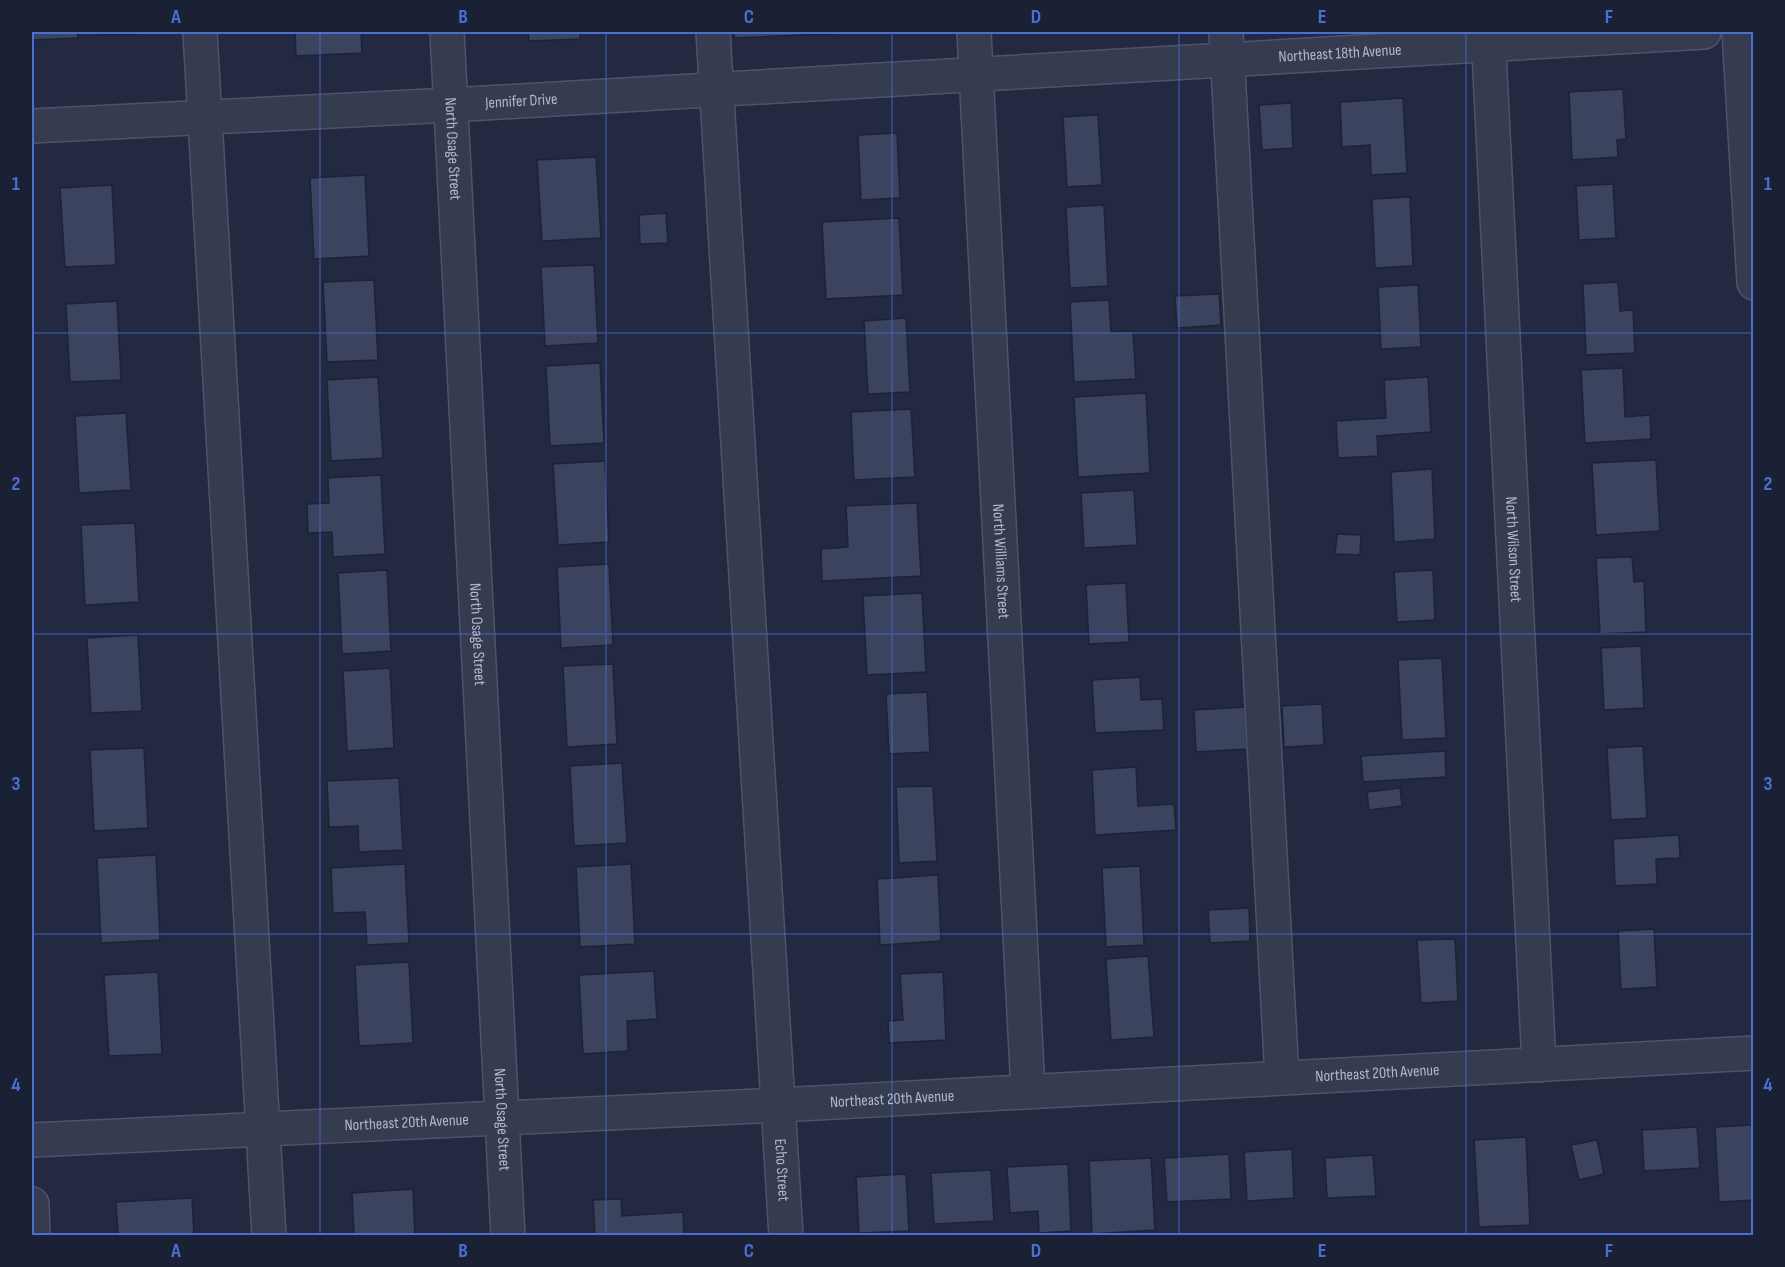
<svg xmlns="http://www.w3.org/2000/svg" width="1785" height="1267" font-family="'Sofia Sans Condensed',sans-serif">
<style>
.building{fill:#3c435f;stroke:#1d2337;stroke-width:1.5}
.lines{fill:none;stroke-linecap:round;stroke-linejoin:round}
.minor-casing{stroke:#4e5468;stroke-width:36}
.minor{stroke:#363c50;stroke-width:33}
.grid{fill:none;stroke:#4a6ed4;stroke-width:1.5;stroke-opacity:0.55}
.labels{text-anchor:middle;dominant-baseline:central;stroke-width:6;stroke-linejoin:round;paint-order:stroke}
.street-label{font-size:16px;fill:#b2b7cb;stroke:#1b2135}
.neatline{fill:none;stroke:#4a6ed4;stroke-width:2}
.grid-label{font-size:20px;text-anchor:middle;font-weight:bold;fill:#4a6ed4}
</style>
<rect width="100%" height="100%" fill="#222940"/>
<g class="building">
<path d="M 32,32 L 77,32 L 78,38 L 32,40 Z"/>
<path d="M 100,32 L 174,32 L 100,35 Z"/>
<path d="M 295,32 L 361,32 L 362,53 L 296,56 Z"/>
<path d="M 528,32 L 580,32 L 580,39 L 529,41 Z"/>
<path d="M 734,32 L 869,32 L 734,38 Z"/>
<path d="M 1623,89 L 1626,139 L 1617,140 L 1618,157 L 1572,160 L 1569,92 Z"/>
<path d="M 1403,98 L 1407,173 L 1371,175 L 1370,145 L 1342,147 L 1340,102 Z"/>
<path d="M 1291,103 L 1293,148 L 1262,150 L 1259,105 Z"/>
<path d="M 1098,115 L 1102,185 L 1067,187 L 1063,117 Z"/>
<path d="M 897,133 L 900,198 L 861,200 L 858,135 Z"/>
<path d="M 596,157 L 601,238 L 542,241 L 537,160 Z"/>
<path d="M 365,175 L 369,256 L 314,259 L 310,178 Z"/>
<path d="M 1613,184 L 1616,238 L 1579,240 L 1576,186 Z"/>
<path d="M 112,185 L 116,265 L 65,267 L 60,188 Z"/>
<path d="M 1410,197 L 1413,266 L 1375,268 L 1372,199 Z"/>
<path d="M 1104,205 L 1108,286 L 1070,288 L 1066,207 Z"/>
<path d="M 666,213 L 668,243 L 640,244 L 639,215 Z"/>
<path d="M 899,218 L 903,295 L 826,299 L 822,222 Z"/>
<path d="M 594,265 L 598,343 L 545,346 L 541,267 Z"/>
<path d="M 374,280 L 378,360 L 327,362 L 323,282 Z"/>
<path d="M 1618,282 L 1620,311 L 1633,310 L 1635,353 L 1586,355 L 1583,284 Z"/>
<path d="M 1418,285 L 1421,347 L 1381,349 L 1378,287 Z"/>
<path d="M 1219,294 L 1221,325 L 1177,328 L 1175,296 Z"/>
<path d="M 1109,300 L 1111,332 L 1133,331 L 1136,379 L 1074,382 L 1070,302 Z"/>
<path d="M 117,301 L 121,380 L 70,382 L 66,304 Z"/>
<path d="M 906,318 L 910,392 L 868,394 L 864,321 Z"/>
<path d="M 600,363 L 604,443 L 550,446 L 546,366 Z"/>
<path d="M 1623,368 L 1625,417 L 1650,415 L 1651,439 L 1585,443 L 1581,370 Z"/>
<path d="M 378,377 L 383,458 L 331,461 L 327,380 Z"/>
<path d="M 1428,377 L 1431,432 L 1377,436 L 1378,456 L 1338,458 L 1336,421 L 1386,418 L 1384,380 Z"/>
<path d="M 1146,393 L 1150,473 L 1078,477 L 1074,397 Z"/>
<path d="M 911,409 L 915,477 L 854,480 L 851,412 Z"/>
<path d="M 126,413 L 131,490 L 79,493 L 75,416 Z"/>
<path d="M 1656,460 L 1660,531 L 1596,535 L 1592,463 Z"/>
<path d="M 605,461 L 609,542 L 558,545 L 553,464 Z"/>
<path d="M 1432,469 L 1435,539 L 1394,542 L 1391,472 Z"/>
<path d="M 381,475 L 385,554 L 333,557 L 332,532 L 308,533 L 307,504 L 329,503 L 328,478 Z"/>
<path d="M 1134,490 L 1137,545 L 1084,548 L 1081,493 Z"/>
<path d="M 917,503 L 921,576 L 822,581 L 821,549 L 848,547 L 846,506 Z"/>
<path d="M 135,523 L 139,602 L 85,605 L 81,525 Z"/>
<path d="M 1337,534 L 1361,535 L 1360,555 L 1335,554 Z"/>
<path d="M 1632,557 L 1634,582 L 1644,581 L 1646,632 L 1600,634 L 1596,558 Z"/>
<path d="M 609,564 L 613,645 L 561,648 L 557,567 Z"/>
<path d="M 387,570 L 391,651 L 342,654 L 338,573 Z"/>
<path d="M 1433,570 L 1435,620 L 1397,622 L 1394,572 Z"/>
<path d="M 1126,583 L 1129,642 L 1089,644 L 1086,585 Z"/>
<path d="M 922,593 L 926,672 L 867,675 L 863,596 Z"/>
<path d="M 138,635 L 142,711 L 91,713 L 87,638 Z"/>
<path d="M 1641,646 L 1644,708 L 1604,710 L 1601,648 Z"/>
<path d="M 1442,658 L 1446,738 L 1402,740 L 1398,660 Z"/>
<path d="M 613,664 L 617,744 L 567,747 L 563,666 Z"/>
<path d="M 390,668 L 394,748 L 347,751 L 343,671 Z"/>
<path d="M 1140,677 L 1141,700 L 1162,699 L 1164,730 L 1095,733 L 1092,680 Z"/>
<path d="M 927,692 L 930,752 L 889,754 L 886,694 Z"/>
<path d="M 1322,704 L 1324,745 L 1284,747 L 1282,706 Z"/>
<path d="M 1245,707 L 1247,749 L 1196,752 L 1194,710 Z"/>
<path d="M 1643,746 L 1647,818 L 1611,820 L 1607,748 Z"/>
<path d="M 144,748 L 148,828 L 94,831 L 90,750 Z"/>
<path d="M 1445,751 L 1446,777 L 1363,782 L 1361,756 Z"/>
<path d="M 622,763 L 627,843 L 574,846 L 570,766 Z"/>
<path d="M 1136,767 L 1138,806 L 1174,804 L 1176,830 L 1095,835 L 1092,770 Z"/>
<path d="M 399,778 L 403,850 L 359,852 L 358,826 L 329,827 L 327,781 Z"/>
<path d="M 933,786 L 937,861 L 899,863 L 896,787 Z"/>
<path d="M 1400,788 L 1402,806 L 1369,810 L 1367,792 Z"/>
<path d="M 1679,835 L 1680,858 L 1656,859 L 1657,884 L 1615,886 L 1613,839 Z"/>
<path d="M 156,855 L 160,940 L 101,943 L 97,858 Z"/>
<path d="M 405,864 L 409,943 L 367,945 L 365,912 L 333,913 L 331,868 Z"/>
<path d="M 631,864 L 635,944 L 580,947 L 576,867 Z"/>
<path d="M 1140,866 L 1144,945 L 1106,947 L 1102,868 Z"/>
<path d="M 938,875 L 941,941 L 880,945 L 877,879 Z"/>
<path d="M 1249,908 L 1250,941 L 1210,943 L 1208,910 Z"/>
<path d="M 1654,929 L 1657,987 L 1621,989 L 1618,931 Z"/>
<path d="M 1455,939 L 1458,1001 L 1421,1003 L 1417,940 Z"/>
<path d="M 1148,956 L 1154,1037 L 1111,1040 L 1106,959 Z"/>
<path d="M 409,962 L 413,1043 L 359,1046 L 355,965 Z"/>
<path d="M 654,971 L 657,1019 L 627,1021 L 628,1051 L 583,1054 L 579,975 Z"/>
<path d="M 158,972 L 162,1054 L 109,1056 L 104,975 Z"/>
<path d="M 943,972 L 946,1040 L 889,1043 L 888,1021 L 903,1020 L 900,974 Z"/>
<path d="M 1754,1125 L 1754,1200 L 1719,1202 L 1715,1127 Z"/>
<path d="M 1697,1127 L 1700,1168 L 1644,1171 L 1642,1130 Z"/>
<path d="M 1526,1137 L 1530,1225 L 1479,1227 L 1474,1140 Z"/>
<path d="M 1597,1140 L 1604,1174 L 1579,1180 L 1571,1145 Z"/>
<path d="M 1292,1149 L 1294,1198 L 1247,1201 L 1244,1152 Z"/>
<path d="M 1229,1154 L 1231,1199 L 1167,1202 L 1164,1158 Z"/>
<path d="M 1373,1155 L 1376,1196 L 1327,1198 L 1325,1158 Z"/>
<path d="M 1151,1158 L 1155,1230 L 1092,1234 L 1089,1161 Z"/>
<path d="M 1068,1164 L 1071,1231 L 1039,1233 L 1038,1211 L 1010,1213 L 1007,1167 Z"/>
<path d="M 991,1170 L 994,1221 L 934,1224 L 931,1173 Z"/>
<path d="M 906,1174 L 909,1231 L 859,1233 L 856,1177 Z"/>
<path d="M 413,1189 L 415,1236 L 354,1236 L 352,1193 Z"/>
<path d="M 192,1198 L 194,1236 L 118,1236 L 116,1202 Z"/>
<path d="M 621,1199 L 622,1216 L 683,1212 L 684,1236 L 595,1236 L 593,1200 Z"/>
</g>
<g class="lines">
<g class="minor-casing">
<g id="minor">
<path d="M 200,32 L 269,1236"/>
<path id="s1" d="M 447,32 L 508,1236"/>
<path id="s2" d="M 713,32 L 786,1236"/>
<path id="s3" d="M 974,32 L 1028,1091"/>
<path d="M 1226,32 L 1282,1078"/>
<path id="s4" d="M 1488,32 L 1539,1065"/>
<path d="M 1739,32 L 1754,283"/>
<path id="s5" d="M 32,126 L 451,105 L 1704,32"/>
<path id="s6" d="M 32,1140 L 779,1105 L 1754,1053"/>
<path d="M 32,1204 L 33,1236"/>
</g>
</g>
<use href="#minor" class="minor"/>
</g>
<path class="grid" d="M 320,32 L 320,1236M 606,32 L 606,1236M 892,32 L 892,1236M 1179,32 L 1179,1236M 1466,32 L 1466,1236M 32,333 L 1754,333M 32,634 L 1754,634M 32,934 L 1754,934"/>
<g class="labels">
<g class="street-label">
<text stroke="none"><textPath href="#s5" startOffset="1310">Northeast 18th Avenue</textPath></text>
<text stroke="none"><textPath href="#s5" startOffset="490">Jennifer Drive</textPath></text>
<text stroke="none"><textPath href="#s1" startOffset="117">North Osage Street</textPath></text>
<text stroke="none"><textPath href="#s4" startOffset="518">North Wilson Street</textPath></text>
<text stroke="none"><textPath href="#s3" startOffset="530">North Williams Street</textPath></text>
<text stroke="none"><textPath href="#s1" startOffset="603">North Osage Street</textPath></text>
<text stroke="none"><textPath href="#s6" startOffset="1347">Northeast 20th Avenue</textPath></text>
<text stroke="none"><textPath href="#s6" startOffset="861">Northeast 20th Avenue</textPath></text>
<text stroke="none"><textPath href="#s1" startOffset="1089">North Osage Street</textPath></text>
<text stroke="none"><textPath href="#s6" startOffset="375">Northeast 20th Avenue</textPath></text>
<text stroke="none"><textPath href="#s2" startOffset="1140">Echo Street</textPath></text>
</g>
</g>
<rect width="1785" height="1267" fill="none" stroke="#1b2135" stroke-width="66"/>
<rect x="33" y="33" width="1719" height="1201" class="neatline"/>
<g class="grid-label">
<text x="176" y="23">A</text>
<text x="463" y="23">B</text>
<text x="749" y="23">C</text>
<text x="1036" y="23">D</text>
<text x="1322" y="23">E</text>
<text x="1609" y="23">F</text>
<text x="16" y="190">1</text>
<text x="1768" y="190">1</text>
<text x="16" y="490">2</text>
<text x="1768" y="490">2</text>
<text x="16" y="790">3</text>
<text x="1768" y="790">3</text>
<text x="16" y="1091">4</text>
<text x="1768" y="1091">4</text>
<text x="176" y="1257">A</text>
<text x="463" y="1257">B</text>
<text x="749" y="1257">C</text>
<text x="1036" y="1257">D</text>
<text x="1322" y="1257">E</text>
<text x="1609" y="1257">F</text>
</g>
</svg>
